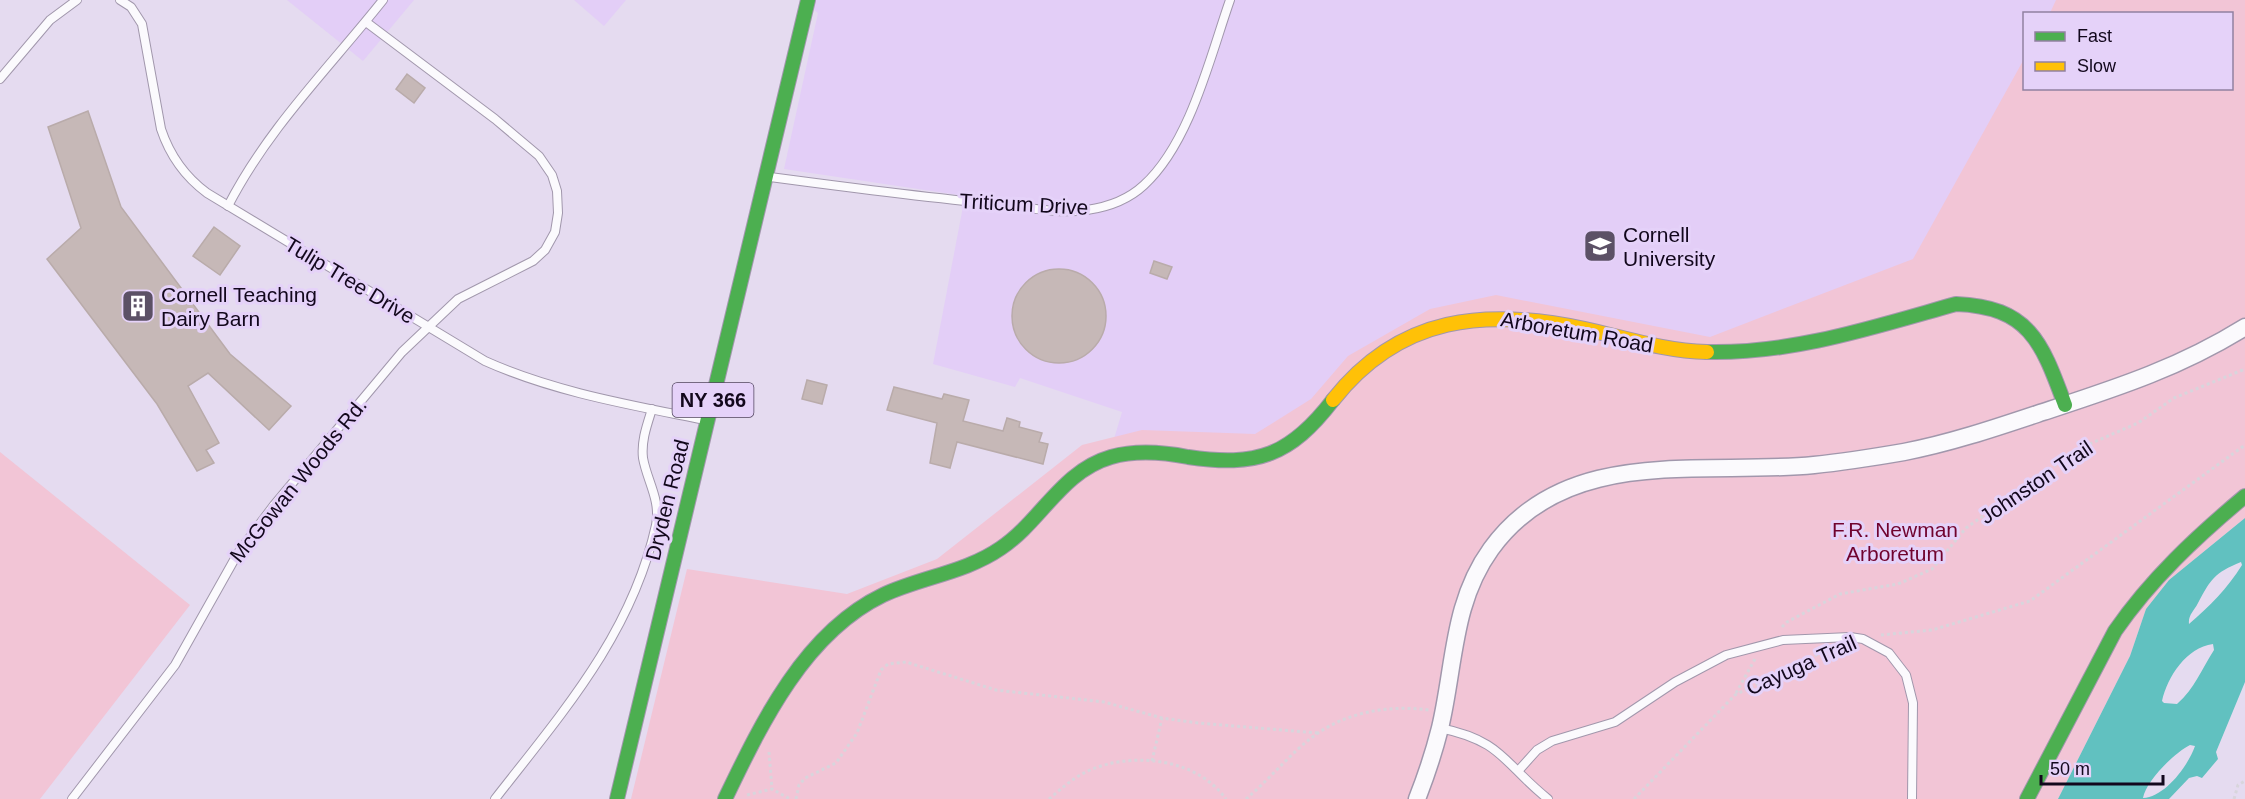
<svg xmlns="http://www.w3.org/2000/svg" width="2245" height="799" font-family="Helvetica,sans-serif">
<style>
.built{fill:#e3cef7;fill-rule:evenodd}
.green{fill:#f2c5d6}
.water{fill:#61c1c0;fill-rule:evenodd}
.building{fill:#c6b8b7;stroke:#b9abaa;stroke-width:1.5}
.lines{fill:none;stroke-linecap:round;stroke-linejoin:round}
.lane-casing{stroke:#a197ac;stroke-width:10}
.street-casing{stroke:#a197ac;stroke-width:19}
.fast-casing{stroke:#a197ac;stroke-width:16}
.slow-casing{stroke:#a197ac;stroke-width:16}
.path{stroke:#d8d5dc;stroke-width:3;stroke-dasharray:3 3;stroke-linecap:butt}
.lane{stroke:#fbfafd;stroke-width:8}
.street{stroke:#fbfafd;stroke-width:16}
.fast{stroke:#4caf50;stroke-width:14}
.slow{stroke:#ffc107;stroke-width:14}
.labels{text-anchor:middle;dominant-baseline:central;stroke-width:6;stroke-linejoin:round;paint-order:stroke}
.shield{fill:#e5d2f9;stroke:#51445e;stroke-width:1.5}
.shield-label{font-size:20px;font-weight:bold;fill:#12071c}
.street-label{font-size:21px;fill:#12071c;stroke:#e5d2f9}
.poi-label{font-size:21px;fill:#12071c;stroke:#e5d2f9;text-anchor:start}
.park-label{font-size:21px;fill:#70032e;stroke:#e5d2f9}
</style>
<rect width="100%" height="100%" fill="#e5dbf0"/>
<g class="built">
<path d="M 287,0 L 414,0 L 363,61 Z"/>
<path d="M 574,0 L 626,0 L 604,26 Z"/>
<path d="M 800,0 L 2245,0 L 2245,319 L 1265,451 L 1111,449 L 1122,412 L 1020,378 L 1015,387 L 933,364 L 965,196 L 784,169 L 818,13 ZM 2024,14 L 2232,14 L 2232,88 L 2024,88 Z"/>
</g>
<g class="green">
<path d="M 2056,0 L 2245,0 L 2245,518 L 2169,580 L 2146,609 L 2130,656 L 2058,799 L 631,799 L 687,569 L 847,594 L 937,559 L 1082,445 L 1142,430 L 1255,434 L 1311,399 L 1348,356 L 1430,309 L 1496,295 L 1710,337 L 1913,259 L 2024,59 L 2024,88 L 2232,88 L 2232,14 L 2050,13 Z"/>
<path d="M 0,452 L 190,605 L 40,799 L 0,799 Z"/>
</g>
<path class="water" d="M 2245,518 L 2245,682 L 2216,752 L 2218,759 L 2202,778 L 2197,776 L 2189,778 L 2169,799 L 2058,799 L 2130,656 L 2146,609 L 2169,580 ZM 2241,562 L 2242,565 C 2227,589 2210,606 2189,624 C 2188,615 2194,611 2198,603 C 2211,579 2214,573 2241,562 ZM 2213,644 L 2214,650 C 2201,670 2195,688 2177,704 L 2164,703 L 2162,701 C 2168,676 2186,648 2213,644 ZM 2190,745 L 2195,746 C 2188,766 2165,797 2143,798 C 2146,781 2174,753 2190,745 Z"/>
<g class="building">
<path d="M 407,74 L 425,88 L 414,103 L 396,89 Z"/>
<path d="M 88,111 L 121,207 L 230,354 L 291,406 L 269,430 L 208,373 L 188,386 L 219,443 L 206,450 L 214,463 L 197,471 L 157,404 L 47,259 L 81,228 L 48,127 Z"/>
<path d="M 214,227 L 240,246 L 220,275 L 193,256 Z"/>
<path d="M 1154,261 L 1172,267 L 1167,279 L 1150,273 Z"/>
<circle cx="1059" cy="316" r="47"/>
<path d="M 807,380 L 827,385 L 822,404 L 802,399 Z"/>
<path d="M 894,387 L 942,399 L 944,394 L 969,400 L 963,421 L 1003,431 L 1007,418 L 1020,422 L 1019,427 L 1042,433 L 1039,442 L 1048,444 L 1043,464 L 957,442 L 950,468 L 930,463 L 937,423 L 887,410 Z"/>
</g>
<g class="lines">
<g class="lane-casing">
<g id="lane">
<path d="M 120,0 L 131,7 L 142,24 L 161,129 C 170,156 184,176 207,193 L 485,361 C 554,392 631,405 705,420"/>
<path d="M 0,79 L 50,20 L 77,0"/>
<path d="M 770,177 C 845,187 920,197 996,204 C 1026,207 1057,214 1087,210 C 1108,207 1129,199 1144,185 C 1190,143 1210,57 1230,0"/>
<path d="M 228,206 C 268,128 329,68 383,0"/>
<path d="M 1440,728 C 1503,741 1503,763 1548,799"/>
<path d="M 1519,770 L 1537,750 L 1552,741 L 1615,722 L 1675,682 L 1726,655 L 1783,640 L 1850,637 L 1863,639 L 1889,653 L 1906,675 L 1913,703 L 1912,799"/>
<path d="M 72,799 L 175,665 L 238,553 L 274,505 L 402,352 L 458,299 L 533,261 L 545,250 L 555,232 L 558,213 L 557,191 L 552,175 L 539,156 L 495,119 L 366,22"/>
<path d="M 495,799 C 562,713 632,634 656,525 C 661,500 647,481 643,458 C 641,441 647,425 652,409"/>
</g>
</g>
<g class="street-casing">
<path id="street" d="M 1417,799 C 1426,776 1434,752 1440,728 C 1455,665 1452,603 1491,549 C 1567,444 1702,476 1814,465 C 1844,462 1875,457 1904,452 C 1951,443 1998,427 2043,412 C 2116,388 2179,368 2245,327"/>
</g>
<g class="fast-casing">
<g id="fast">
<path d="M 1707,352 C 1793,354 1874,327 1956,304 C 2030,307 2042,343 2065,405"/>
<path d="M 617,799 L 808,0"/>
<path d="M 725,799 C 761,724 804,633 883,595 C 921,577 965,573 1001,548 C 1041,521 1062,471 1111,457 C 1136,450 1162,452 1188,457 C 1257,467 1290,456 1333,400"/>
<path d="M 2027,799 L 2115,631 C 2151,579 2196,537 2245,496"/>
</g>
</g>
<g class="slow-casing">
<path id="slow" d="M 1333,400 C 1400,315 1486,308 1585,329 C 1625,338 1666,351 1707,352"/>
</g>
<g class="path">
<path d="M 1782,627 L 1787,622 L 1840,594 L 1898,584 L 1932,569 L 1966,528 L 2078,449 L 2138,423 L 2174,398 L 2245,369"/>
<path d="M 1881,635 L 1932,630 L 2030,601 L 2245,445"/>
<path d="M 1736,693 L 1755,659"/>
<path d="M 769,752 L 772,789"/>
<path d="M 1152,761 L 1162,718"/>
<path d="M 747,795 L 772,789 L 790,799"/>
<path d="M 796,799 L 799,785 L 805,778 L 836,763 L 857,733 L 881,670 L 888,664 L 906,662 L 996,690 L 1104,702 L 1162,718 L 1198,723 L 1318,733"/>
<path d="M 1049,799 C 1062,788 1074,777 1090,770 C 1135,751 1197,759 1226,799"/>
<path d="M 1246,799 C 1270,779 1292,751 1318,733 C 1351,711 1391,705 1429,710"/>
<path d="M 1634,799 L 1735,695 L 1824,651"/>
<path d="M 2234,799 L 2238,785 L 2245,781"/>
</g>
<use href="#lane" class="lane"/>
<use href="#street" class="street"/>
<use href="#fast" class="fast"/>
<use href="#slow" class="slow"/>
</g>
<defs>
<g id="university-square" transform="scale(1.725)"><rect x="-9" y="-9" width="18" height="18" rx="4" fill="#5c5166" stroke="#e5d2f9"/><path d="M0-5L7-2L0 1L-7-2ZM-4 1L0 2.5L4 1V4Q0 6-4 4Z" fill="#fff"/></g>
<g id="building-square" transform="scale(1.725)"><rect x="-9" y="-9" width="18" height="18" rx="4" fill="#5c5166" stroke="#e5d2f9"/><path d="M-4-6H4V6H1V3H-1V6H-4ZM-2.5-4.3h1.7v1.8h-1.7ZM.8-4.3h1.7v1.8H.8ZM-2.5-1h1.7V.8h-1.7ZM.8-1h1.7V.8H.8Z" fill="#fff"/></g>
</defs>
<g fill-rule="evenodd">
<use href="#university-square" x="1600" y="246"/>
<use href="#building-square" x="138" y="306"/>
</g>
<g class="labels">
<rect class="shield" x="672.5" y="383" width="81" height="34" rx="4.5"/>
<g class="shield-label">
<text x="713" y="400">NY 366</text>
</g>
<g class="street-label">
<text transform="translate(1024 204) rotate(3)">Triticum Drive</text>
<text transform="translate(350 280) rotate(31)">Tulip Tree Drive</text>
<text transform="translate(1577 332) rotate(10)">Arboretum Road</text>
<text transform="translate(298 480) rotate(-51)">McGowan Woods Rd.</text>
<text transform="translate(2036 482) rotate(-34)">Johnston Trail</text>
<text transform="translate(667 500) rotate(-76)">Dryden Road</text>
<text transform="translate(1801 665) rotate(-24)">Cayuga Trail</text>
</g>
<g class="poi-label">
<text x="1623" y="234">Cornell<tspan x="1623" dy="24">University</tspan></text>
<text x="161" y="294">Cornell Teaching<tspan x="161" dy="24">Dairy Barn</tspan></text>
</g>
<g class="park-label">
<text x="1895" y="529">F.R. Newman<tspan x="1895" dy="24">Arboretum</tspan></text>
</g>
</g>
<rect x="2023" y="12" width="210" height="78" fill="#e5d2f9" stroke="#9181a1" stroke-width="1.5"/>
<rect x="2035" y="32" width="30" height="9" fill="#4caf50" stroke="#9181a1" stroke-width="1.5"/>
<text x="2077" y="42" font-size="18" fill="#12071c">Fast</text>
<rect x="2035" y="62" width="30" height="9" fill="#ffc107" stroke="#9181a1" stroke-width="1.5"/>
<text x="2077" y="72" font-size="18" fill="#12071c">Slow</text>
<path d="M2041 775v9h122v-9" fill="none" stroke="#12071c" stroke-width="3"/>
<text x="2050" y="775" font-size="18" fill="#12071c" stroke="#e5d2f9" stroke-width="4.5" paint-order="stroke">50 m</text>
</svg>
